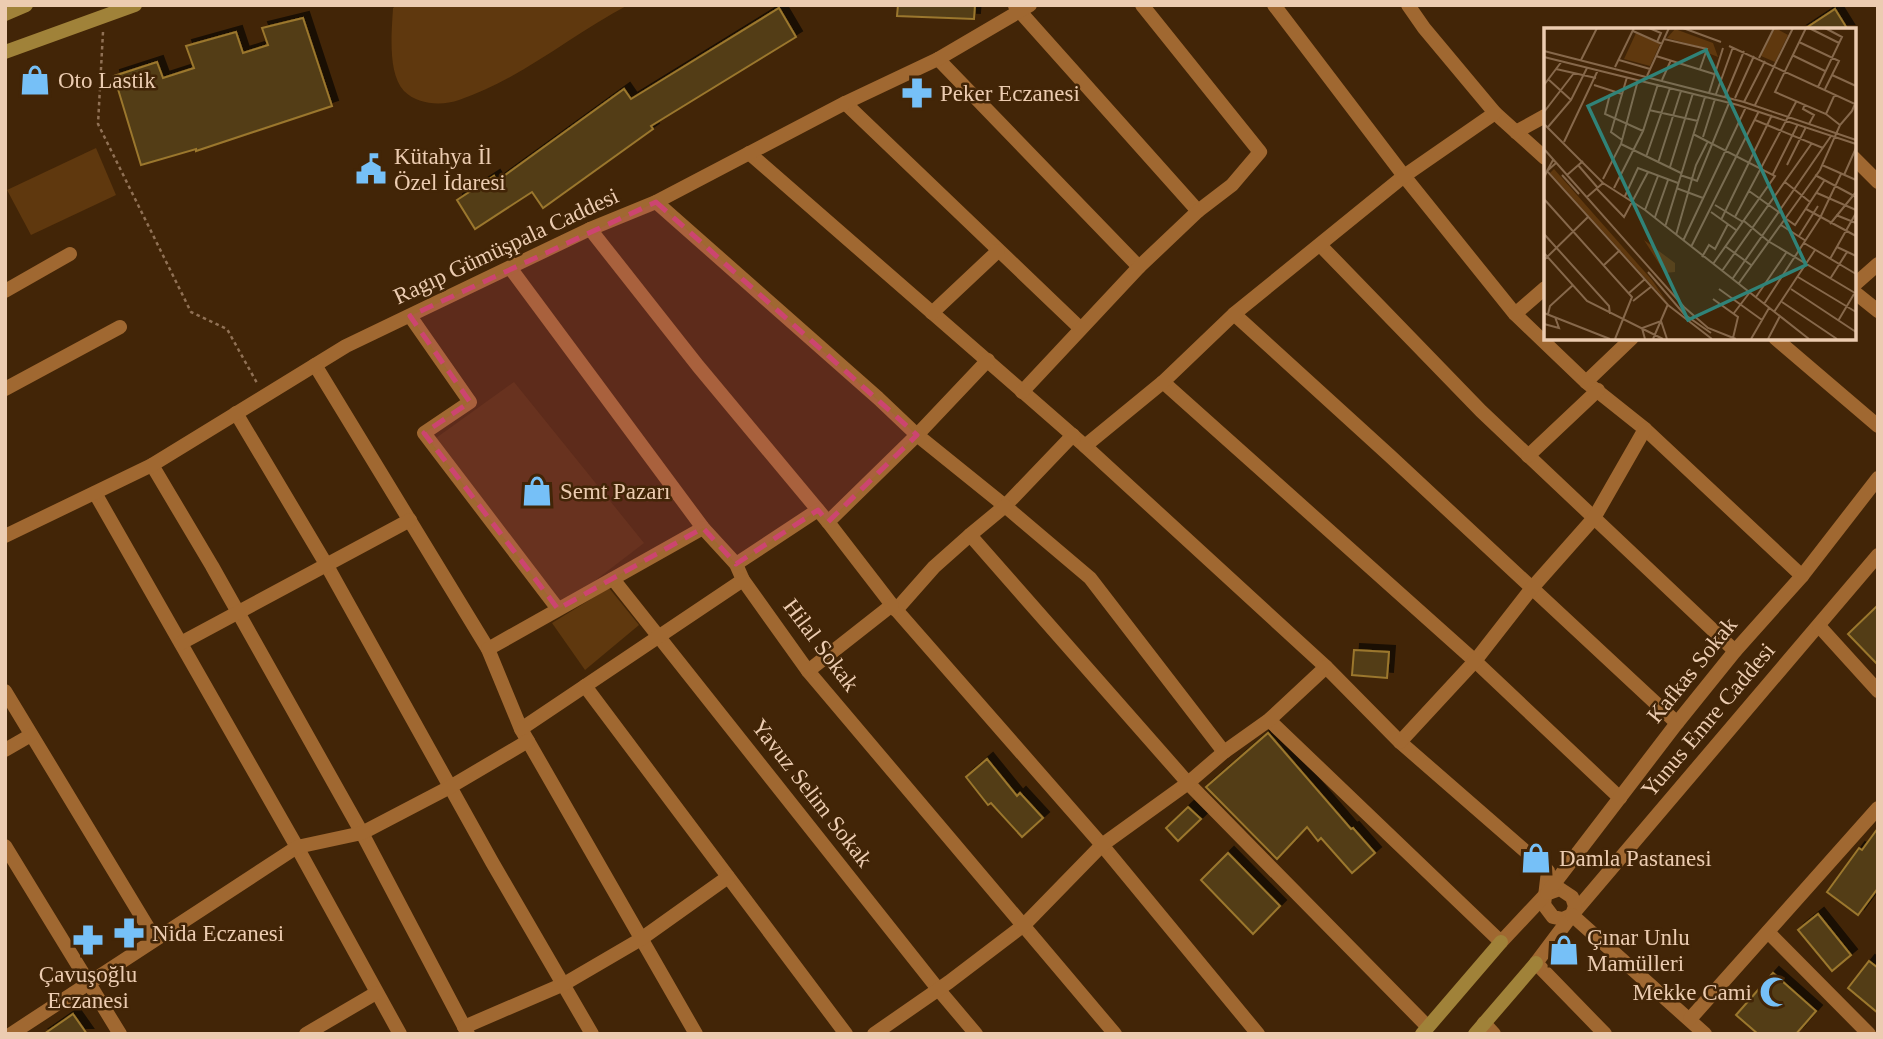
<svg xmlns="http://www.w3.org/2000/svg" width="1883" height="1039" font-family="Georgia,serif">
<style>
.built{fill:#4f2e0c}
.green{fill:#5f380e}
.building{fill:#523e18;stroke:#9b772d;stroke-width:2;filter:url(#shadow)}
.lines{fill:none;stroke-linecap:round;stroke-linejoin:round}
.path{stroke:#907155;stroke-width:2.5;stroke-dasharray:3.5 3.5;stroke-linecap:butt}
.street{stroke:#a06831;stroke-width:14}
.secondary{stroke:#a08239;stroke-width:14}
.marked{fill:#cc4570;fill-opacity:0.2;stroke:#cc4570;stroke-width:5;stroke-dasharray:14 9;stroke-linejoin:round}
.labels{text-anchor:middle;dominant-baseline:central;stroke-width:5;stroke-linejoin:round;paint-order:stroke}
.poi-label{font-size:23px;fill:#ecccb1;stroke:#422507;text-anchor:start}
.street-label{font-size:23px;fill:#ecccb1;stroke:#422507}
.inset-road{fill:none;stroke:#86684b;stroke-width:2}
.view{fill:#308378;fill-opacity:0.15;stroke:#308378;stroke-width:3.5}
.inset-edge{fill:none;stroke:#ecccb1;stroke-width:3.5}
</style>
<defs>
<filter id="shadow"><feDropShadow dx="6" dy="-6" stdDeviation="0" flood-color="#0009"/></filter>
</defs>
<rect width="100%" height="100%" fill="#422507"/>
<path class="built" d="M 514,382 L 644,543 L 558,609 L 436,438 Z"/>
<g class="green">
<path d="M 397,5 L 628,5 C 571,35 521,79 459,100 C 442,106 418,105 404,91 C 387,73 392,30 393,8 Z"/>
<path d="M 96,148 L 116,195 L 31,235 L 7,190 Z"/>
<path d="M 609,588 L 639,625 L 585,670 L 552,623 Z"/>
</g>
<g class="building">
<path d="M 898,5 L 975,5 L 974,19 L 897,16 Z"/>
<path d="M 779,8 L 796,37 L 651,126 L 653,129 L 543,208 L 532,192 L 475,229 L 457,200 L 494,176 L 497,181 L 624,89 L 631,99 Z"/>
<path d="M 1835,9 L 1848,30 L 1803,30 Z"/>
<path d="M 303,18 L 332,106 L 196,151 L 196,149 L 141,165 L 114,76 L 157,62 L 163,78 L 194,68 L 186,46 L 236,32 L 243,53 L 268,45 L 262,28 Z"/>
<path d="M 1878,605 L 1878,665 L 1848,634 Z"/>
<path d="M 1354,650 L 1389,652 L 1387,678 L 1352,675 Z"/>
<path d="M 1268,733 L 1351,829 L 1353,828 L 1375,853 L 1352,873 L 1321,838 L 1318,841 L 1307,827 L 1277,859 L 1206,787 Z"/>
<path d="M 987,759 L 1017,796 L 1020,793 L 1043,818 L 1022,837 L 991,803 L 988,805 L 966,777 Z"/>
<path d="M 1188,807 L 1201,819 L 1178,841 L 1166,828 Z"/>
<path d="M 1878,828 L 1878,888 L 1858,915 L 1827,892 L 1859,848 L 1862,850 Z"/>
<path d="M 1228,853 L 1280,906 L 1253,934 L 1201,880 Z"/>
<path d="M 1818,914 L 1851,955 L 1832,971 L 1798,930 Z"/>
<path d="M 1869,961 L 1878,968 L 1878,1013 L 1848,988 Z"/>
<path d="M 1773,973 L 1816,1011 L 1796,1034 L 1758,1034 L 1736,1015 Z"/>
<path d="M 73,1014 L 87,1034 L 44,1034 Z"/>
</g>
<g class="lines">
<path class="path" d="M 103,32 L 98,124 L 191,312 L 227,329 L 257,383"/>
<g class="street">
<path d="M 1274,5 L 1404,176 L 1515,314 L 1586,382 L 1645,429 L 1802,576"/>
<path d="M 1408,5 L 1424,28 L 1495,113 L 1545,158"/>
<path d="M 1015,6 L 1198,211"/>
<path d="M 938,59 L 1139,267"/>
<path d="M 845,103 L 1080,328"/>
<path d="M 1516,132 L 1545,116"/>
<path d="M 749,153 L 1085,446 L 1326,667 L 1400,742 L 1548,871 L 1544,905 L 1553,917 L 1563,919 L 1572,915 L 1878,555"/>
<path d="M 1853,157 L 1878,182"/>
<path d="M 656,202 L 878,398 L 917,435 L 1005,506 L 1073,435"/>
<path d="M 590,229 L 698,366 L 828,522 L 892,605 L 1102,845 L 1258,1034"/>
<path d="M 1321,246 L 1481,411 L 1735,651"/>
<path d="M 511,269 L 703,528 L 736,564 L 743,580 L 808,671 L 1115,1034"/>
<path d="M 1853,286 L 1878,264"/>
<path d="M 5,291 L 70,254"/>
<path d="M 1853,291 L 1878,311"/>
<path d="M 932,313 L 998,251"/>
<path d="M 1234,314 L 1390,456 L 1677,723"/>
<path d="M 1515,314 L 1545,288"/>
<path d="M 410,316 L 470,402 L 424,433 L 558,609"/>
<path d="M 1775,338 L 1878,426"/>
<path d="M 315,365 L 488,649 L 521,729 L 696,1034"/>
<path d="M 1163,382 L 1475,661 L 1620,798"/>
<path d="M 1586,382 L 1632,338"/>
<path d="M 5,389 L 120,327"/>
<path d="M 1022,392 L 1139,267 L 1198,211 L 1232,185 L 1260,152 L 1142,5"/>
<path d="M 236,413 L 326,564 L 492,862 L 592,1034"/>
<path d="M 1085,446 L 1163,382 L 1234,314 L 1404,176 L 1495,113"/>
<path d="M 1528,456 L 1598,390"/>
<path d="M 152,465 L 212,566 L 362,833 L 468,1034"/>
<path d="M 95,493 L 297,847 L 400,1034"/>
<path d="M 828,522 L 917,435 L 988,360"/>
<path d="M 5,536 L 152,465 L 346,346 L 590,229 L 656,202 L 845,103 L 938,59 L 1030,5"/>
<path d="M 736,564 L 818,510"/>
<path d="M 613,579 L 938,989 L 976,1034"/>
<path d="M 896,610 L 934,567 L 970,535"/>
<path d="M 1819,626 L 1878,691"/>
<path d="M 181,643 L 410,520"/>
<path d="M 488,649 L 703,528"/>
<path d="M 808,671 L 892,605"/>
<path d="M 585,686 L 846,1034"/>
<path d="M 5,691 L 155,939"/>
<path d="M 1269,720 L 1501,942 L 1546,894 L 1560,889 L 1572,897 L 1575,906 L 1572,915 L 1536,963 L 1605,1034"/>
<path d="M 521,729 L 743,580"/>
<path d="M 1400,742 L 1475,661 L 1532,588 L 1594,518 L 1645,429"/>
<path d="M 5,750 L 31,735"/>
<path d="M 1224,752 L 1090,578 L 1005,506 L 970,535 L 1188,783 L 1427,1026"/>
<path d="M 5,846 L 120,1034"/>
<path d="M 1547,893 L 1677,723 L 1735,651 L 1802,576 L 1878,478"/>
<path d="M 1572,915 L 1705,1034"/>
<path d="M 1768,932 L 1869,1034"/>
<path d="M 1690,1019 L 1878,808"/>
<path d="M 1484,1023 L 1494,1034"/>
<path d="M 464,1027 L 564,984 L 641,939 L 728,877"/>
<path d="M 11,1034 L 297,847 L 362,833 L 450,787 L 528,741"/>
<path d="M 306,1034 L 376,993"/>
<path d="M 874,1034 L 949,982 L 1024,925 L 1102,845 L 1188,783 L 1224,752 L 1269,720 L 1326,667"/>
</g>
<g class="secondary">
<path d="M 5,14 L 26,5"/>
<path d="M 5,52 L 135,5"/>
<path d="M 1422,1034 L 1501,942"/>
<path d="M 1475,1034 L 1536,963"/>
</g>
</g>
<path class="marked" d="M 656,202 L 917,435 L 828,522 L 818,510 L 736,564 L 703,528 L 558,609 L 424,433 L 470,402 L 410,316 Z"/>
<defs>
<g id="shop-bare" transform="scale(2.415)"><path d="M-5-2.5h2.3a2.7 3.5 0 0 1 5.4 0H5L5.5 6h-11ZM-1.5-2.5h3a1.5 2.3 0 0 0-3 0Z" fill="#76c0f7" stroke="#422507" stroke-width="2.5" paint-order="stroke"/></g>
<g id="pharmacy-bare" transform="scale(2.415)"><path d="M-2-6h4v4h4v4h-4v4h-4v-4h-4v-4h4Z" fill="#76c0f7" stroke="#422507" stroke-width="2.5" paint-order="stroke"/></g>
<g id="civic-bare" transform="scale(2.415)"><path d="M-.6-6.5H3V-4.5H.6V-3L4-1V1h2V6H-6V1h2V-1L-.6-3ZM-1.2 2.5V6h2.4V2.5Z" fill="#76c0f7" stroke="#422507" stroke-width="2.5" paint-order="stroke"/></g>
<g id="mosque-bare" transform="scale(2.415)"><path d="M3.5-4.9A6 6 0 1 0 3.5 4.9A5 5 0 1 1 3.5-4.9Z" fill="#76c0f7" stroke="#422507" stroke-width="2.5" paint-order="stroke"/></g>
</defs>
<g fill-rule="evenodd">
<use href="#shop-bare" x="35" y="80"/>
<use href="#pharmacy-bare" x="917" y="93"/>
<use href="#civic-bare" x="371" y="169"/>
<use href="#shop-bare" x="537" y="491"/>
<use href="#shop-bare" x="1536" y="858"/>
<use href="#pharmacy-bare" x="129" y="933"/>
<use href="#pharmacy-bare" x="88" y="940"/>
<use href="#shop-bare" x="1564" y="950"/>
<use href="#mosque-bare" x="1775" y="992"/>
</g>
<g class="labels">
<g class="poi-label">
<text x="58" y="80">Oto Lastik</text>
<text x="940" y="93">Peker Eczanesi</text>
<text x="394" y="156">Kütahya İl<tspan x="394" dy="26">Özel İdaresi</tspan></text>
<text x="560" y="491">Semt Pazarı</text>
<text x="1559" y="858">Damla Pastanesi</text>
<text x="152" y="933">Nida Eczanesi</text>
<text x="1587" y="937">Çınar Unlu<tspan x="1587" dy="26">Mamülleri</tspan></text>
<text x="88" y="974" text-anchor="middle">Çavuşoğlu<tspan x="88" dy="26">Eczanesi</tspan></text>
<text x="1752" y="992" text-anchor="end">Mekke Cami</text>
</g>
<g class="street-label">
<text transform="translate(506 246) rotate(-25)">Ragıp Gümüşpala Caddesi</text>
<text transform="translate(821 645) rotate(53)">Hilal Sokak</text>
<text transform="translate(1692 670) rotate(-51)">Kafkas Sokak</text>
<text transform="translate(1708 720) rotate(-50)">Yunus Emre Caddesi</text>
<text transform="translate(812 793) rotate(52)">Yavuz Selim Sokak</text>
</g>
</g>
<g transform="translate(1544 28)">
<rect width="312" height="312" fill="#422507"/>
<path d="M 231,0 L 244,7 L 231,34 L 217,28 ZM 131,1 L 169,15 L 174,29 L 164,25 L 164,21 L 123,10 ZM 92,5 L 116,16 L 106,38 L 80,31 ZM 10,141 L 108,252 L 123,274 L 6,145 ZM 100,212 L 131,235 L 131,244 L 121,245 Z" fill="#5f380e"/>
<path class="inset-road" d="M 23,0 L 62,0M 105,0 L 117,5 L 113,14M 139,0 L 177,14M 262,0 L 231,64 L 282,86 L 296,97M 265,0 L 295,15M 89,3 L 118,16M 120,11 L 163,21 L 156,41M 255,14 L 295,33 L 281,61M 185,18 L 311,76 L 308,83M 0,23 L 200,74 L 312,112M 248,27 L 281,43M 112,28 L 170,46M 0,29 L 194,77 L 312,116M 215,30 L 230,0M 37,32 L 53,0M 75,32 L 106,41M 71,39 L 90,0M 12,41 L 52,50M 288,47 L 312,58M 103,48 L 125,0M 4,51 L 27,72M 118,52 L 127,32M 0,57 L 18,33M 50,57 L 78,66M 274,59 L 298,9 L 281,0M 165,65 L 179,20M 66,66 L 61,86 L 99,103M 172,66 L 189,19M 181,69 L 200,23M 191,70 L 210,28M 200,74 L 221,33M 261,76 L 259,81 L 270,87 L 265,96M 211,77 L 249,0M 105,82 L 154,93M 0,84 L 30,45M 282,86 L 291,66M 211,92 L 279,120M 0,96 L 59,155 L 101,182 L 265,311M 4,99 L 27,72 L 43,40M 149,106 L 231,148 L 169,236M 159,109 L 171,71M 78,112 L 67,104 L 83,49M 164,113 L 152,137 L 148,151 L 153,153 L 185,75M 20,114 L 54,42M 77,116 L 137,145M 0,121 L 140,279 L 164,300 L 192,311M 102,129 L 126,60M 9,132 L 3,143 L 12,135M 114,135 L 137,63M 34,137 L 53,159M 243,137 L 262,99M 278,137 L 312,152M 126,139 L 149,65M 229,146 L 254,96M 18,147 L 35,166M 23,147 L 39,133M 271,147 L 312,169M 300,147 L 312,120M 0,150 L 3,143 L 124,277 L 168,311M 59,151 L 77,116 L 94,52M 241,154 L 266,174M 70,160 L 99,103 L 114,56M 132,160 L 159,170M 53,161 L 80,189 L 104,144M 205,163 L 236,185M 273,165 L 312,182M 81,168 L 94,140 L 134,155M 43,169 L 59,155M 0,171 L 88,269 L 71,311M 171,177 L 199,194M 262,181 L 312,208M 101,182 L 114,148M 167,184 L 192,202M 292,187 L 312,195M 111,189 L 124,152M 191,189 L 252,74M 241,190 L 251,197 L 280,153M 177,192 L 228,87M 200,193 L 224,213 L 311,265M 286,196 L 312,164M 237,197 L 262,213M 121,199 L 161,69M 0,206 L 65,278 L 66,286M 132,207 L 148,151 L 136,147M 255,208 L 274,178M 139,213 L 202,79M 260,215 L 312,246M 181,218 L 207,237M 147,219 L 215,83M 293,219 L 312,228M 0,225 L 43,273 L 119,311M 158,229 L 165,217 L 171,221 L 184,196M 286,231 L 312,185M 0,232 L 45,188M 60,237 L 76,222M 178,243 L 268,115M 104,244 L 140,286 L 167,305M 254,249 L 312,284M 189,250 L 287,108M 286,251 L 303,224M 195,255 L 276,142 L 296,97 L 308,83M 175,261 L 218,292M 247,261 L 312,304M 85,265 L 101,251M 212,269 L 242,225M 169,271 L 194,289 L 189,310M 89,273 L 108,258M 238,274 L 293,311M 220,276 L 276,190 L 297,146M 230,284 L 271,222M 0,285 L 66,311M 190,285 L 206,264M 4,286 L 6,278 L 29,257M 294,293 L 310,266M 0,296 L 15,300 L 11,289M 101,311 L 98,300 L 117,293 L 123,311M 109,311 L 124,276M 207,311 L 225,280M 224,311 L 236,288"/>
<path class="view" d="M 162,22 L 262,237 L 144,292 L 44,78 Z"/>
<rect width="312" height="312" class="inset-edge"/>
</g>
<rect width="1883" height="1039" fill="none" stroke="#ecccb1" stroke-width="14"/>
</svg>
